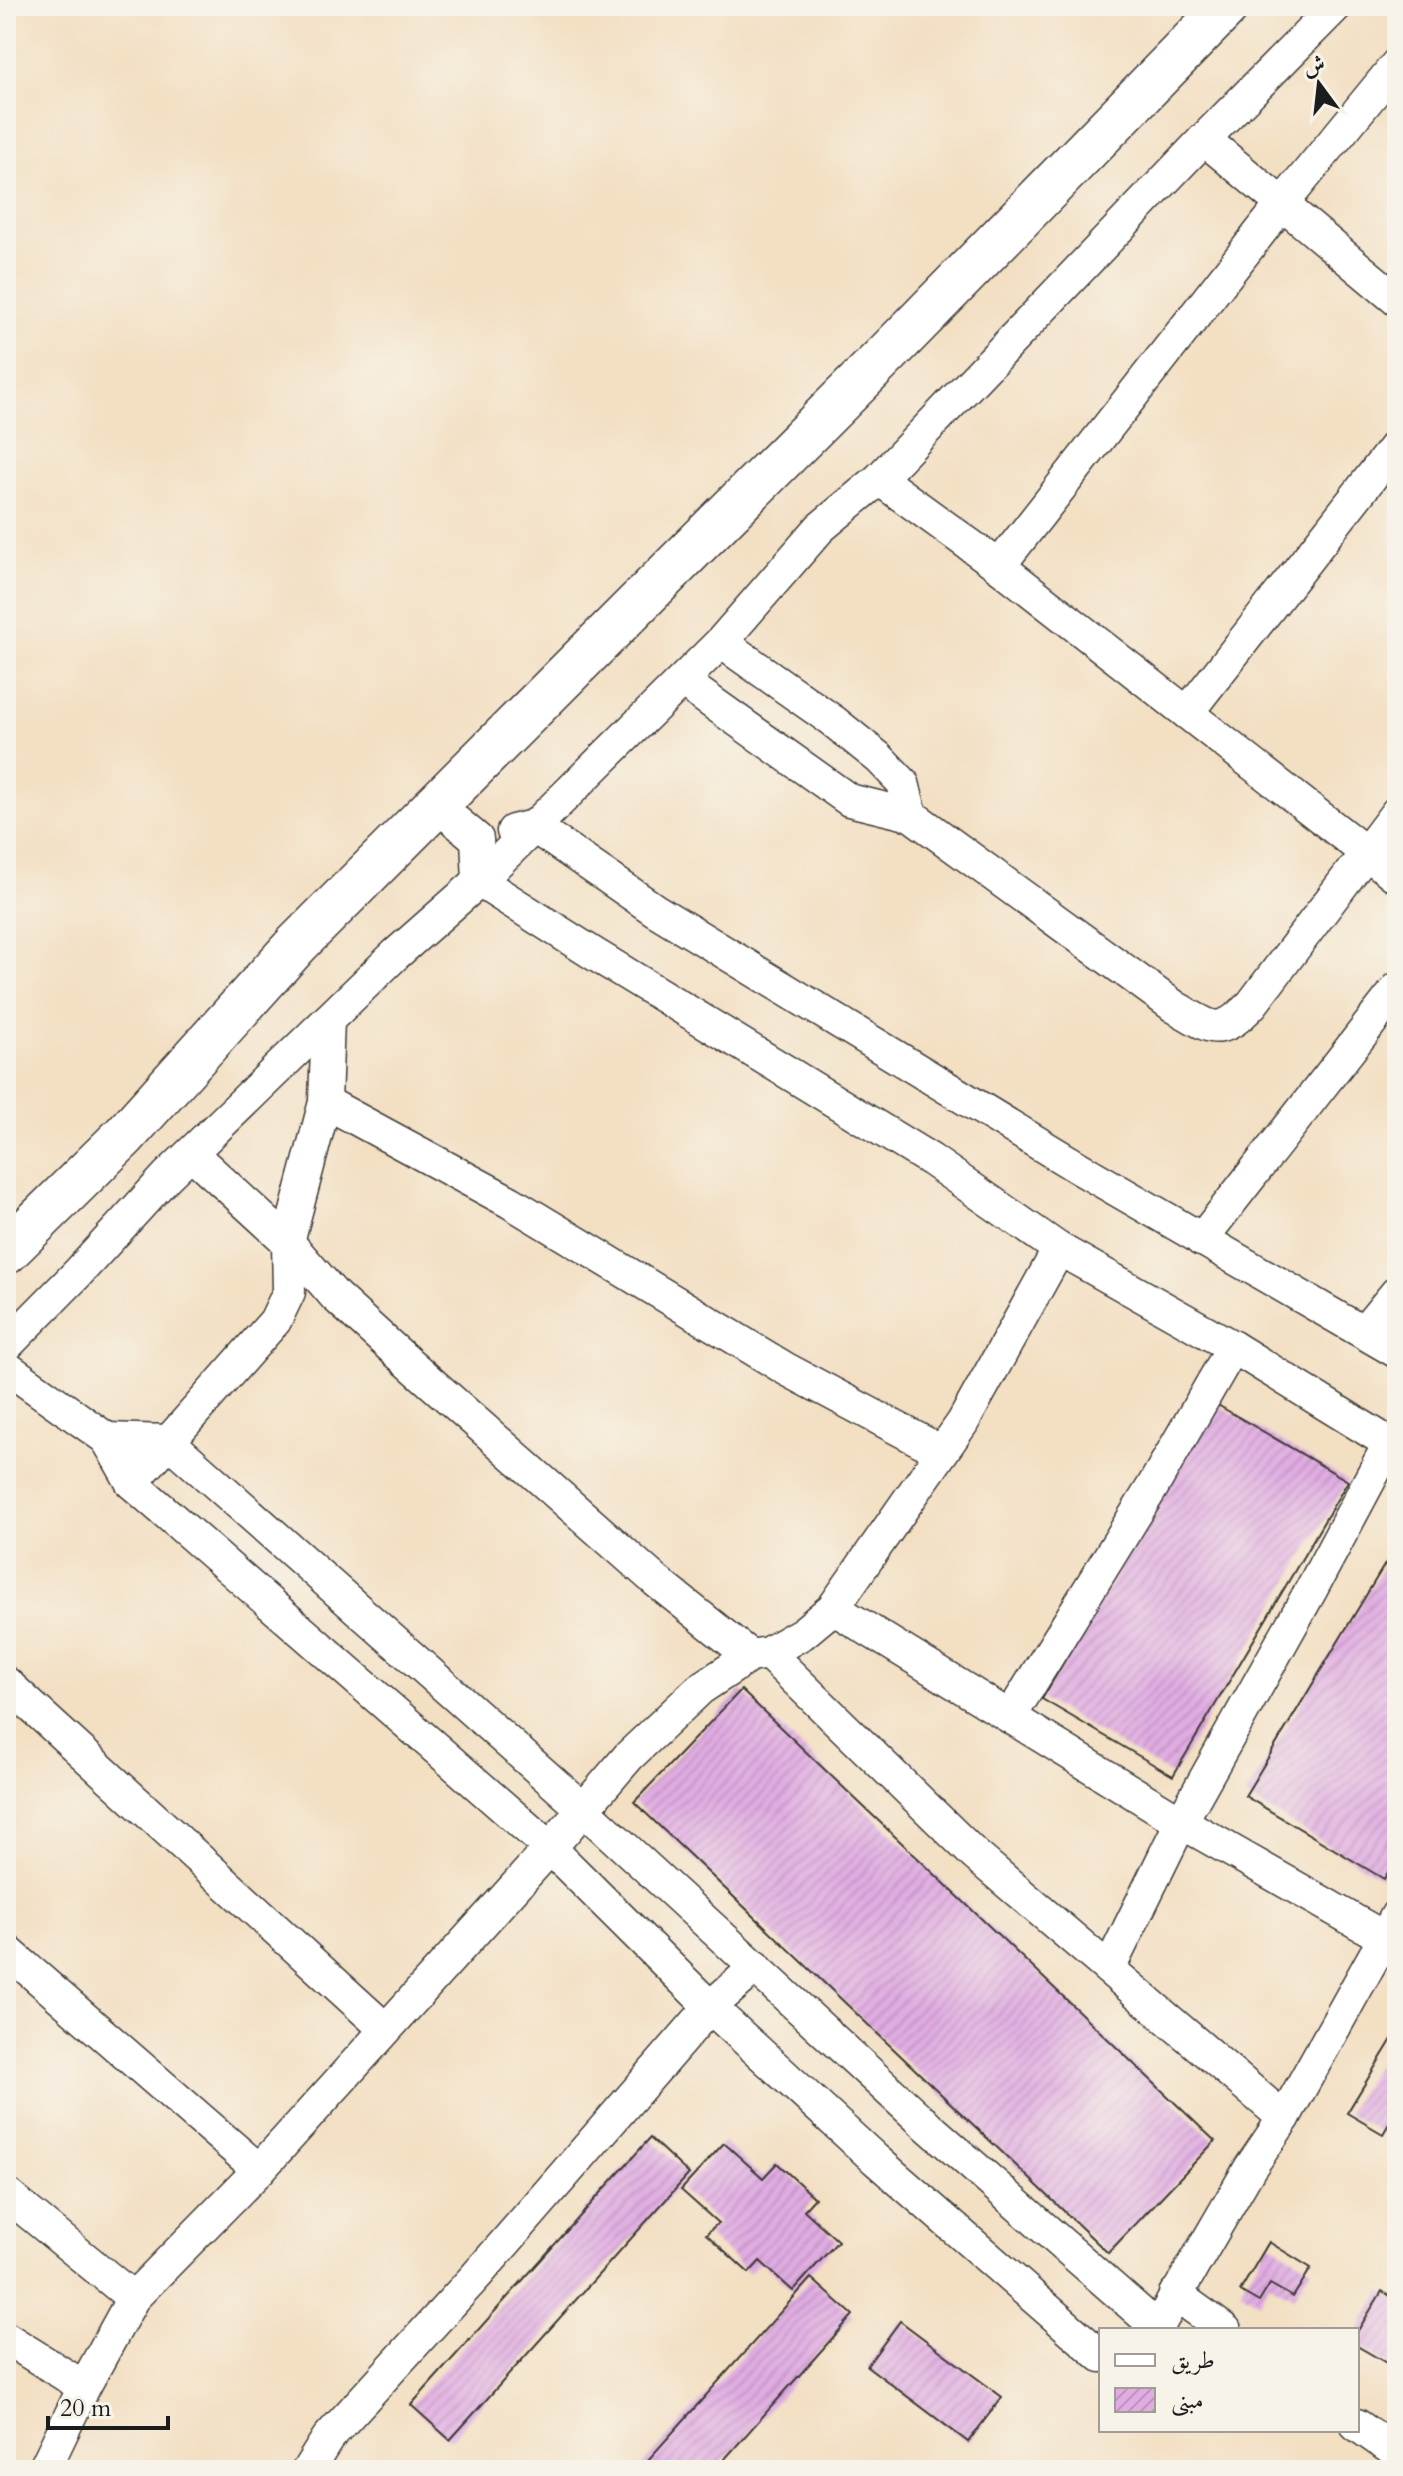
<svg xmlns="http://www.w3.org/2000/svg" width="1403" height="2476" font-family="Cardo,Amiri,serif">
<style>
.building{fill:url(#building-hatch)}
.lines{fill:none;stroke-linecap:round;stroke-linejoin:round}
.street-casing{stroke:#3c3935;stroke-width:35}
.secondary-casing{stroke:#3c3935;stroke-width:47}
.street{stroke:#fff;stroke-width:32}
.secondary{stroke:#fff;stroke-width:44}
</style>
<defs>
<pattern id="building-hatch" width="6" height="6" patternUnits="userSpaceOnUse" patternTransform="scale(2)"><rect width="6" height="6" fill="#e0ace2"/><path d="M-1 1l2-2M0 6l6-6M5 7l2-2" fill="none" stroke="#c093c1"/></pattern>
</defs>
<rect width="100%" height="100%" fill="#f7f3e8"/>
<filter id="ink" filterUnits="userSpaceOnUse"><feTurbulence type="fractalNoise" baseFrequency=".0125" numOctaves="2"/><feDisplacementMap in="SourceGraphic" scale="16" xChannelSelector="R" yChannelSelector="G"/><feConvolveMatrix kernelMatrix="1 2 1 2 8 2 1 2 1" color-interpolation-filters="sRGB"/></filter>
<filter id="wash" filterUnits="userSpaceOnUse"><feTurbulence type="fractalNoise" baseFrequency=".006" numOctaves="4" result="noise"/><feDisplacementMap in="SourceGraphic" scale="32" xChannelSelector="R" yChannelSelector="G"/><feGaussianBlur stdDeviation="1.8" result="paint"/><feColorMatrix in="noise" values="0 0 0 0 0 0 0 0 0 0 0 0 0 0 0 0 0 1.4 0 .05"/><feComposite in="paint" operator="in"/></filter>
<g filter="url(#wash)">
<rect width="100%" height="100%" fill="#f3dfc2"/>
<g id="blocks">
<g class="building">
<path d="M 1216,1404 L 1348,1481 L 1173,1776 L 1042,1699 Z"/>
<path d="M 1397,1544 L 1397,1858 L 1384,1879 L 1245,1796 Z"/>
<path d="M 741,1690 L 1215,2141 L 1108,2253 L 634,1802 Z"/>
<path d="M 1397,2031 L 1397,2110 L 1383,2134 L 1347,2113 Z"/>
<path d="M 650,2138 L 689,2174 L 450,2440 L 411,2405 Z"/>
<path d="M 724,2143 L 763,2178 L 777,2163 L 815,2198 L 804,2210 L 838,2241 L 793,2291 L 760,2261 L 749,2273 L 706,2234 L 718,2223 L 681,2190 Z"/>
<path d="M 1269,2242 L 1311,2268 L 1293,2297 L 1270,2284 L 1259,2302 L 1240,2291 Z"/>
<path d="M 811,2278 L 853,2315 L 715,2470 L 639,2470 Z"/>
<path d="M 1382,2291 L 1397,2300 L 1397,2369 L 1357,2346 L 1357,2332 Z"/>
<path d="M 900,2321 L 1002,2397 L 968,2442 L 867,2366 Z"/>
</g>
</g>
</g>
<g filter="url(#ink)">
<use href="#blocks" fill-opacity="0" stroke="#3c3935" stroke-width="2"/>
<g class="lines">
<g class="street-casing">
<g id="street">
<path d="M 1204,139 L 1397,300"/>
<path d="M 879,479 L 999,566 L 1397,877"/>
<path d="M 999,566 L 1283,203 L 1397,64"/>
<path d="M 721,642 L 833,721 L 879,758 L 903,783 L 911,815"/>
<path d="M 682,681 L 849,800 L 911,815 L 1175,1007 C 1212,1028 1218,1039 1252,1004 L 1397,812"/>
<path d="M 1187,713 L 1397,444"/>
<path d="M 435,804 L 477,839 L 479,881 L 594,954 L 931,1160 L 1059,1249 L 1233,1347 L 1397,1448"/>
<path d="M 513,831 L 533,826 L 655,910 L 1079,1168 L 1397,1352"/>
<path d="M 325,1102 L 510,1202 L 786,1369 L 942,1452"/>
<path d="M 191,1153 L 288,1242 L 335,1296 L 392,1348 L 656,1581 L 750,1656"/>
<path d="M 1201,1240 L 1397,989"/>
<path d="M 1364,1332 L 1397,1292"/>
<path d="M 6,1346 L 77,1274 L 167,1176 L 395,955 L 479,881 L 721,642 L 820,528 L 879,479 L 1204,139 L 1336,6"/>
<path d="M 6,1367 L 107,1439 L 132,1483 L 550,1848 L 710,2007 L 875,2159 L 1101,2356"/>
<path d="M 107,1439 L 168,1441 L 582,1808 L 922,2121 L 1158,2328"/>
<path d="M 132,1483 L 275,1321 L 289,1292 L 288,1242 L 325,1102 L 328,1020"/>
<path d="M 833,1608 L 1181,1822 L 1397,1945"/>
<path d="M 768,1653 L 975,1855 L 1284,2118"/>
<path d="M 6,1683 L 384,2028"/>
<path d="M 1010,1717 L 1153,1486 L 1233,1347"/>
<path d="M 6,1950 L 259,2170"/>
<path d="M 1109,1969 L 1181,1822 L 1311,1590 L 1389,1444"/>
<path d="M 6,2194 L 133,2298"/>
<path d="M 1175,2294 L 1225,2330"/>
<path d="M 1156,2330 L 1250,2168 L 1284,2118 L 1397,1915"/>
<path d="M 6,2338 L 84,2387"/>
<path d="M 1357,2425 L 1397,2453"/>
<path d="M 44,2470 L 84,2387 L 133,2298 L 259,2170 L 550,1848 L 629,1756 L 700,1689 L 750,1656 L 768,1653 L 803,1633 L 833,1608 L 963,1422 L 1059,1249"/>
<path d="M 308,2470 L 328,2438 L 476,2276 L 710,2007 L 756,1967"/>
</g>
</g>
<g class="secondary-casing">
<path id="secondary" d="M 6,1252 L 124,1136 L 297,944 L 888,353 L 1227,6"/>
</g>
<use href="#street" class="street"/>
<use href="#secondary" class="secondary"/>
</g>
</g>
<rect width="1403" height="2476" fill="none" stroke="#f7f3e8" stroke-width="32"/>
<rect x="1099" y="2328" width="260" height="104" fill="#f7f3e8" stroke="#9f9d96" stroke-width="2"/>
<rect x="1115" y="2354" width="40" height="12" fill="#ffffff" stroke="#9f9d96" stroke-width="2"/>
<text x="1171" y="2368" font-size="24" fill="#1c1c1c">طريق</text>
<rect x="1115" y="2388" width="40" height="24" fill="url(#building-hatch)" stroke="#9f9d96" stroke-width="2"/>
<text x="1171" y="2408" font-size="24" fill="#1c1c1c">مبنى</text>
<g transform="translate(1319 84) rotate(345)" stroke="#f7f3e8" stroke-width="6" paint-order="stroke">
<path d="M0-6L14 30L0 20L-14 30Z" fill="#1c1c1c"/>
<text y="-12" font-size="22" font-weight="bold" text-anchor="middle" fill="#1c1c1c">ش</text>
</g>
<path d="M48 2416v12h120v-12" fill="none" stroke="#1c1c1c" stroke-width="4"/>
<text x="60" y="2416" font-size="24" fill="#1c1c1c" stroke="#f7f3e8" stroke-width="6" paint-order="stroke">20 m</text>
</svg>
